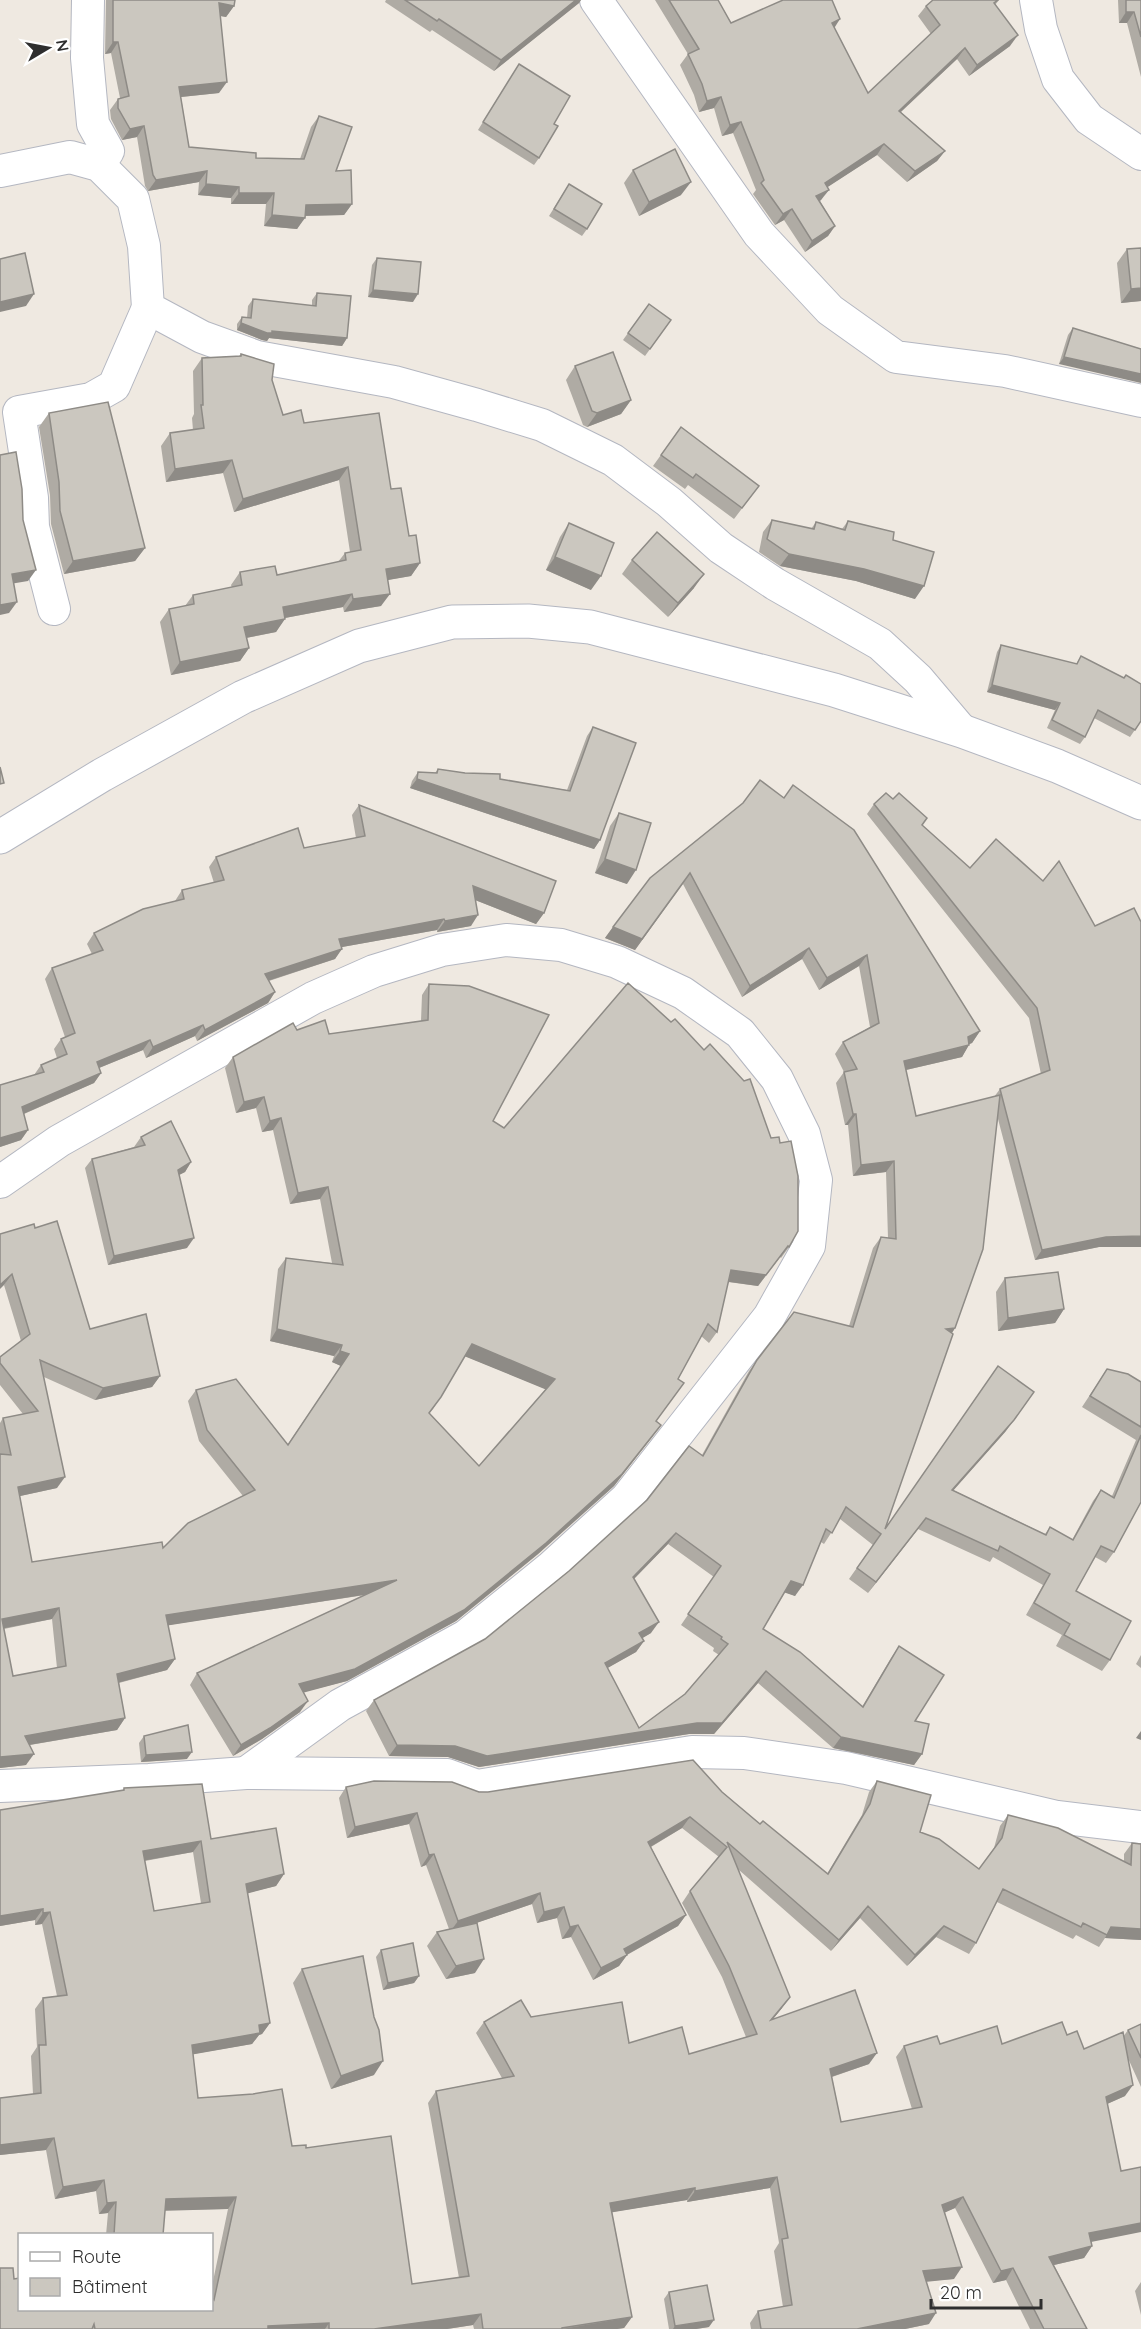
<svg xmlns="http://www.w3.org/2000/svg" width="1141" height="2329" font-family="Quicksand,sans-serif">
<style>
.lines{fill:none;stroke-linecap:round;stroke-linejoin:round}
.minor-casing{stroke:#b4b7c1;stroke-width:34}
.tertiary-casing{stroke:#b4b7c1;stroke-width:35}
.minor{stroke:#fff;stroke-width:32}
.tertiary{stroke:#fff;stroke-width:33}
.wall{fill:#afaba4;fill-rule:evenodd}
.shaded-wall{fill:#8e8b86}
.building{fill:#cbc7bf;stroke:#8e8b86;stroke-width:1.5;fill-rule:evenodd}
</style>
<rect width="100%" height="100%" fill="#efe9e1"/>
<g class="lines">
<g class="minor-casing">
<g id="minor">
<path d="M 88,0 L 87,58 L 93,124 L 108,151 L 99,165"/>
<path d="M 596,0 L 759,234 L 830,310 L 896,357 L 1005,371 L 1141,401"/>
<path d="M 1036,0 L 1041,29 L 1058,79 L 1089,119 L 1141,154"/>
<path d="M 0,171 L 70,157 L 99,165 L 133,199 L 144,246 L 148,308 L 202,337 L 257,357 L 394,382 L 477,405 L 542,425 L 613,460 L 669,502 L 721,548 L 775,584 L 880,644 L 918,679 L 962,731"/>
<path d="M 54,609 L 33,527 L 32,498 L 19,412 L 91,399 L 114,386 L 148,308"/>
<path d="M 0,1182 L 59,1141 L 313,998 L 374,971 L 442,950 L 506,940 L 561,945 L 617,962 L 683,993 L 740,1033 L 777,1079 L 804,1134 L 816,1180 L 809,1246 L 769,1317 L 627,1498 L 550,1568 L 466,1636 L 340,1705 L 246,1773"/>
<path d="M 0,1786 L 149,1780 L 246,1773 L 447,1775 L 477,1786 L 692,1752 L 744,1753 L 846,1768 L 1057,1817 L 1141,1827"/>
</g>
</g>
<g class="tertiary-casing">
<path id="tertiary" d="M 0,837 L 102,775 L 243,697 L 359,646 L 452,622 L 528,621 L 590,627 L 834,690 L 962,731 L 1057,766 L 1141,803"/>
</g>
<use href="#minor" class="minor"/>
<use href="#tertiary" class="tertiary"/>
</g>
<g class="wall">
<path d="M 106,0 L 235,0 L 234,6 L 226,17 L 220,16 L 219,93 L 181,97 L 189,147 L 256,158 L 300,159 L 311,127 L 319,116 L 336,171 L 352,204 L 344,215 L 305,216 L 297,229 L 264,226 L 266,204 L 231,204 L 231,198 L 198,195 L 199,182 L 148,191 L 145,186 L 137,137 L 122,140 L 111,119 L 110,110 L 118,99 L 120,98 L 111,53 L 105,54 Z"/>
<path d="M 386,0 L 581,0 L 579,3 L 494,71 L 432,30 L 430,32 L 385,2 Z"/>
<path d="M 655,0 L 718,0 L 731,23 L 834,28 L 868,93 L 931,34 L 918,16 L 926,6 L 999,0 L 995,5 L 1010,46 L 969,76 L 957,59 L 901,112 L 945,151 L 937,161 L 907,182 L 877,155 L 827,187 L 821,200 L 820,201 L 835,226 L 828,236 L 805,252 L 784,220 L 775,225 L 753,194 L 756,190 L 733,133 L 722,136 L 714,108 L 699,112 L 694,95 L 680,65 L 688,54 Z"/>
<path d="M 1118,0 L 1141,0 L 1141,77 L 1127,23 L 1119,23 Z"/>
<path d="M 519,64 L 554,124 L 539,158 L 534,165 L 478,130 Z"/>
<path d="M 633,170 L 681,195 L 639,216 L 624,183 Z"/>
<path d="M 569,184 L 587,229 L 582,236 L 549,216 Z"/>
<path d="M 1141,248 L 1141,301 L 1121,303 L 1117,263 L 1127,249 Z"/>
<path d="M 377,258 L 413,302 L 368,297 L 372,265 Z"/>
<path d="M 317,293 L 347,338 L 342,346 L 269,338 L 267,341 L 262,340 L 237,330 L 237,324 L 242,317 L 247,318 L 248,306 L 253,299 L 312,306 L 312,300 Z"/>
<path d="M 649,304 L 671,320 L 645,356 L 623,340 Z"/>
<path d="M 1073,328 L 1141,349 L 1059,364 L 1068,335 Z"/>
<path d="M 241,354 L 272,380 L 283,415 L 304,423 L 391,489 L 420,563 L 411,576 L 387,580 L 381,606 L 344,612 L 343,607 L 285,618 L 276,632 L 246,638 L 249,648 L 240,661 L 171,675 L 160,622 L 169,609 L 185,606 L 193,595 L 232,588 L 231,585 L 240,572 L 277,575 L 338,562 L 345,553 L 350,552 L 339,480 L 234,512 L 223,473 L 166,482 L 161,446 L 170,433 L 193,430 L 192,418 L 194,414 L 193,371 L 202,358 L 239,356 Z"/>
<path d="M 575,366 L 631,400 L 621,414 L 587,427 L 583,425 L 566,380 Z"/>
<path d="M 49,413 L 145,548 L 135,561 L 64,574 L 51,524 L 50,495 L 39,427 Z"/>
<path d="M 681,427 L 759,486 L 734,519 L 688,485 L 685,489 L 653,466 Z"/>
<path d="M 772,520 L 811,529 L 816,522 L 842,529 L 848,521 L 893,540 L 915,599 L 856,581 L 780,566 L 759,552 L 763,532 Z"/>
<path d="M 569,523 L 591,590 L 546,570 L 560,537 Z"/>
<path d="M 632,560 L 694,588 L 668,617 L 622,574 Z"/>
<path d="M 1001,645 L 1076,664 L 1081,656 L 1141,721 L 1130,737 L 1094,718 L 1085,737 L 1080,744 L 1047,728 L 1055,710 L 987,692 L 997,652 Z"/>
<path d="M 593,727 L 600,840 L 594,849 L 410,788 L 412,781 L 418,772 L 435,773 L 438,769 L 567,790 L 587,736 Z"/>
<path d="M 743,803 L 980,1031 L 972,1043 L 969,1044 L 962,1057 L 906,1070 L 916,1116 L 994,1097 L 1000,1089 L 1041,1074 L 1029,1018 L 867,814 L 874,804 L 922,825 L 970,868 L 996,839 L 1099,1247 L 1035,1260 L 998,1119 L 955,1328 L 952,1333 L 885,1528 L 1006,1431 L 953,1490 L 1045,1534 L 1050,1527 L 1072,1540 L 1093,1501 L 1101,1490 L 1112,1496 L 1136,1440 L 1082,1407 L 1107,1369 L 1141,1382 L 1141,1502 L 1114,1552 L 1106,1563 L 1095,1557 L 1076,1591 L 1110,1660 L 1102,1671 L 1056,1646 L 1062,1635 L 1026,1615 L 1043,1585 L 993,1557 L 990,1562 L 918,1529 L 868,1593 L 849,1579 L 873,1545 L 840,1519 L 824,1544 L 821,1542 L 795,1596 L 785,1592 L 763,1629 L 862,1707 L 891,1658 L 899,1646 L 922,1754 L 914,1765 L 833,1748 L 758,1683 L 714,1734 L 689,1734 L 479,1767 L 448,1757 L 389,1756 L 366,1711 L 374,1700 L 485,1639 L 569,1571 L 702,1455 L 749,1371 L 757,1360 L 849,1326 L 873,1248 L 881,1237 L 888,1238 L 886,1172 L 853,1176 L 848,1125 L 845,1125 L 836,1083 L 844,1072 L 835,1054 L 843,1042 L 870,1027 L 859,966 L 819,990 L 802,959 L 742,997 L 683,884 L 635,950 L 605,938 L 613,927 ZM 668,1544 L 714,1577 L 681,1625 L 714,1648 L 713,1651 L 719,1655 L 685,1694 L 639,1728 L 607,1668 L 636,1652 L 644,1641 L 642,1638 L 651,1633 L 634,1579 Z"/>
<path d="M 359,805 L 544,913 L 536,924 L 475,900 L 471,926 L 437,932 L 437,930 L 342,947 L 335,959 L 269,981 L 275,992 L 268,1003 L 197,1041 L 195,1036 L 146,1058 L 143,1050 L 99,1068 L 101,1073 L 94,1083 L 24,1114 L 28,1130 L 21,1140 L 0,1147 L 0,1085 L 34,1075 L 41,1065 L 57,1058 L 54,1049 L 61,1039 L 65,1037 L 45,979 L 52,968 L 92,954 L 87,944 L 94,933 L 175,901 L 182,890 L 214,883 L 209,867 L 216,857 L 304,848 L 356,838 L 352,815 Z"/>
<path d="M 619,813 L 627,884 L 595,873 L 610,826 Z"/>
<path d="M 429,984 L 493,1121 L 504,1128 L 789,1247 L 781,1258 L 780,1257 L 758,1286 L 728,1282 L 717,1332 L 709,1343 L 701,1336 L 678,1379 L 676,1394 L 656,1421 L 653,1436 L 614,1486 L 538,1554 L 456,1621 L 347,1681 L 303,1692 L 300,1712 L 262,1739 L 233,1756 L 190,1685 L 197,1673 L 365,1595 L 168,1625 L 175,1659 L 167,1670 L 119,1683 L 125,1718 L 117,1730 L 30,1745 L 26,1765 L 0,1768 L 0,1423 L 3,1418 L 23,1414 L 0,1385 L 0,1357 L 21,1341 L 4,1285 L 35,1228 L 90,1329 L 160,1376 L 152,1387 L 95,1400 L 44,1377 L 57,1488 L 20,1496 L 32,1562 L 163,1548 L 243,1496 L 199,1441 L 188,1401 L 196,1390 L 288,1444 L 341,1366 L 332,1362 L 334,1356 L 270,1341 L 278,1269 L 286,1258 L 332,1263 L 320,1199 L 290,1204 L 273,1130 L 262,1132 L 256,1108 L 236,1113 L 225,1068 L 233,1057 L 297,1030 L 329,1034 L 421,1021 L 422,995 ZM 465,1356 L 546,1389 L 479,1466 L 429,1413 L 433,1409 ZM 52,1619 L 57,1668 L 13,1676 L 4,1629 Z"/>
<path d="M 141,1137 L 191,1162 L 185,1172 L 179,1175 L 187,1248 L 108,1265 L 85,1168 L 92,1159 L 134,1147 Z"/>
<path d="M 1005,1278 L 1064,1309 L 1055,1323 L 998,1331 L 996,1292 Z"/>
<path d="M 1141,1655 L 1141,1668 L 1136,1664 Z"/>
<path d="M 144,1736 L 187,1759 L 141,1762 L 139,1743 Z"/>
<path d="M 877,1781 L 920,1832 L 979,1869 L 994,1848 L 1000,1826 L 1008,1815 L 1124,1861 L 1124,1854 L 1132,1843 L 1141,1940 L 1105,1938 L 1099,1947 L 1076,1935 L 1073,1939 L 997,1902 L 976,1943 L 969,1954 L 936,1937 L 907,1966 L 860,1918 L 831,1951 L 739,1870 L 782,2008 L 773,2019 L 869,2064 L 832,2077 L 841,2122 L 912,2109 L 896,2057 L 904,2046 L 940,2044 L 1002,2044 L 1067,2035 L 1084,2049 L 1123,2037 L 1128,2030 L 1141,2024 L 1141,2087 L 1127,2056 L 1125,2096 L 1107,2104 L 1091,2242 L 1092,2246 L 1084,2258 L 1054,2265 L 1087,2329 L 1030,2329 L 1006,2280 L 993,2283 L 955,2208 L 945,2212 L 954,2279 L 926,2281 L 929,2324 L 905,2329 L 751,2329 L 750,2323 L 758,2311 L 783,2307 L 774,2251 L 779,2243 L 770,2188 L 687,2202 L 687,2200 L 612,2212 L 632,2317 L 624,2328 L 617,2329 L 474,2329 L 473,2325 L 447,2329 L 0,2329 L 20,2310 L 212,2310 L 212,2286 L 228,2209 L 165,2210 L 163,2235 L 106,2235 L 108,2213 L 99,2214 L 96,2191 L 55,2199 L 46,2150 L 0,2155 L 0,2098 L 33,2094 L 31,2056 L 37,2047 L 35,2009 L 43,1998 L 57,1996 L 42,1924 L 35,1925 L 35,1920 L 0,1926 L 0,1810 L 122,1791 L 124,1788 L 211,1839 L 284,1874 L 276,1886 L 247,1893 L 270,2023 L 262,2034 L 259,2035 L 252,2044 L 193,2054 L 198,2098 L 292,2146 L 306,2148 L 412,2284 L 459,2278 L 428,2103 L 436,2091 L 502,2078 L 476,2033 L 484,2022 L 531,2017 L 629,2043 L 689,2054 L 746,2037 L 722,1977 L 682,1903 L 690,1891 L 719,1857 L 682,1828 L 651,1847 L 686,1915 L 678,1926 L 627,1955 L 619,1966 L 593,1980 L 571,1937 L 562,1939 L 557,1918 L 537,1923 L 532,1904 L 476,1923 L 475,1973 L 446,1979 L 427,1946 L 437,1932 L 449,1929 L 426,1865 L 421,1867 L 409,1824 L 347,1838 L 339,1798 L 346,1787 L 488,1792 L 722,1792 L 760,1824 L 827,1874 L 862,1815 L 869,1792 ZM 193,1852 L 201,1903 L 154,1911 L 145,1861 Z"/>
<path d="M 381,1950 L 419,1976 L 414,1983 L 383,1990 L 376,1957 Z"/>
<path d="M 302,1969 L 374,2075 L 331,2089 L 293,1983 Z"/>
<path d="M 1141,2282 L 1141,2315 L 1135,2291 Z"/>
<path d="M 669,2292 L 709,2327 L 696,2329 L 669,2329 L 664,2299 Z"/>
</g>
<g class="shaded-wall">
<path d="M 576,0 L 581,0 L 579,3 L 494,71 L 501,60 Z"/>
<path d="M 219,3 L 234,6 L 226,17 L 211,14 Z"/>
<path d="M 1126,12 L 1134,12 L 1127,23 L 1119,23 Z"/>
<path d="M 840,19 L 833,30 L 832,23 Z"/>
<path d="M 1018,35 L 1010,46 L 969,76 L 977,65 Z"/>
<path d="M 113,42 L 118,42 L 111,53 L 105,54 Z"/>
<path d="M 965,48 L 957,59 L 891,121 L 899,111 Z"/>
<path d="M 227,82 L 219,93 L 171,98 L 179,87 Z"/>
<path d="M 721,97 L 714,108 L 699,112 L 707,101 Z"/>
<path d="M 741,122 L 733,133 L 722,136 L 730,125 Z"/>
<path d="M 144,126 L 137,137 L 122,140 L 130,129 Z"/>
<path d="M 884,144 L 877,155 L 817,194 L 825,183 Z"/>
<path d="M 945,151 L 937,161 L 907,182 L 915,171 Z"/>
<path d="M 207,171 L 199,182 L 148,191 L 156,180 Z"/>
<path d="M 691,182 L 681,195 L 639,216 L 649,202 Z"/>
<path d="M 206,184 L 239,187 L 231,198 L 198,195 Z"/>
<path d="M 829,190 L 821,200 L 809,207 L 816,196 Z"/>
<path d="M 239,193 L 274,193 L 266,204 L 231,204 Z"/>
<path d="M 352,204 L 344,215 L 299,216 L 306,205 Z"/>
<path d="M 792,209 L 784,220 L 775,225 L 783,214 Z"/>
<path d="M 272,215 L 305,218 L 297,229 L 264,226 Z"/>
<path d="M 835,226 L 828,236 L 805,252 L 812,241 Z"/>
<path d="M 1141,288 L 1141,301 L 1121,303 L 1131,289 Z"/>
<path d="M 373,290 L 418,294 L 413,302 L 368,297 Z"/>
<path d="M 34,294 L 26,306 L 0,312 L 0,302 Z"/>
<path d="M 241,323 L 272,331 L 347,338 L 342,346 L 269,338 L 267,341 L 262,340 L 237,330 Z"/>
<path d="M 1064,357 L 1141,374 L 1141,383 L 1059,364 Z"/>
<path d="M 631,400 L 621,414 L 587,427 L 597,413 Z"/>
<path d="M 232,460 L 223,473 L 166,482 L 175,469 Z"/>
<path d="M 348,467 L 339,480 L 234,512 L 243,499 Z"/>
<path d="M 145,548 L 135,561 L 64,574 L 73,561 Z"/>
<path d="M 789,554 L 864,569 L 924,586 L 915,599 L 856,581 L 780,566 Z"/>
<path d="M 555,557 L 601,576 L 591,590 L 546,570 Z"/>
<path d="M 420,563 L 411,576 L 377,582 L 386,569 Z"/>
<path d="M 36,570 L 28,581 L 4,585 L 12,574 Z"/>
<path d="M 704,574 L 694,588 L 668,617 L 678,603 Z"/>
<path d="M 352,594 L 343,607 L 274,620 L 283,607 Z"/>
<path d="M 390,594 L 381,606 L 344,612 L 353,599 Z"/>
<path d="M 17,602 L 9,613 L 0,615 L 0,605 Z"/>
<path d="M 285,619 L 276,632 L 235,640 L 244,627 Z"/>
<path d="M 249,648 L 240,661 L 171,675 L 180,662 Z"/>
<path d="M 992,685 L 1060,703 L 1055,710 L 987,692 Z"/>
<path d="M 417,779 L 600,840 L 594,849 L 410,788 Z"/>
<path d="M 605,859 L 636,870 L 627,884 L 595,873 Z"/>
<path d="M 690,873 L 635,950 L 605,938 L 613,927 Z"/>
<path d="M 473,886 L 544,913 L 536,924 L 465,896 Z"/>
<path d="M 478,915 L 471,926 L 437,932 L 445,921 Z"/>
<path d="M 444,919 L 437,930 L 331,949 L 339,939 Z"/>
<path d="M 809,948 L 802,959 L 742,997 L 750,986 Z"/>
<path d="M 342,949 L 335,959 L 258,984 L 265,974 Z"/>
<path d="M 867,955 L 859,966 L 819,990 L 827,978 Z"/>
<path d="M 275,992 L 268,1003 L 197,1041 L 205,1030 Z"/>
<path d="M 203,1025 L 195,1036 L 146,1058 L 153,1047 Z"/>
<path d="M 980,1031 L 972,1043 L 960,1048 L 969,1045 L 962,1057 L 897,1072 L 904,1061 Z"/>
<path d="M 150,1040 L 143,1050 L 89,1072 L 97,1062 Z"/>
<path d="M 101,1073 L 94,1083 L 14,1118 L 22,1107 Z"/>
<path d="M 264,1097 L 256,1108 L 236,1113 L 244,1102 Z"/>
<path d="M 853,1114 L 856,1114 L 848,1125 L 845,1125 Z"/>
<path d="M 281,1118 L 273,1130 L 262,1132 L 270,1121 Z"/>
<path d="M 28,1130 L 21,1140 L 0,1147 L 0,1138 Z"/>
<path d="M 894,1161 L 886,1172 L 853,1176 L 861,1165 Z"/>
<path d="M 191,1162 L 185,1172 L 171,1179 L 178,1170 Z"/>
<path d="M 328,1187 L 320,1199 L 290,1204 L 298,1193 Z"/>
<path d="M 1141,1236 L 1141,1247 L 1099,1247 L 1035,1260 L 1042,1250 L 1106,1237 Z"/>
<path d="M 194,1238 L 187,1248 L 108,1265 L 114,1256 Z"/>
<path d="M 788,1246 L 758,1286 L 723,1281 L 731,1270 Z"/>
<path d="M 12,1274 L 4,1285 L 0,1289 L 0,1285 Z"/>
<path d="M 1064,1309 L 1055,1323 L 998,1331 L 1008,1318 Z"/>
<path d="M 955,1328 L 948,1339 L 946,1329 Z"/>
<path d="M 277,1329 L 342,1345 L 334,1356 L 270,1341 Z"/>
<path d="M 472,1344 L 555,1379 L 547,1390 L 464,1356 Z"/>
<path d="M 340,1351 L 349,1354 L 341,1366 L 332,1362 Z"/>
<path d="M 160,1376 L 152,1387 L 95,1400 L 103,1388 Z"/>
<path d="M 1034,1392 L 1006,1431 L 944,1501 L 952,1490 Z"/>
<path d="M 661,1425 L 614,1486 L 538,1554 L 456,1621 L 347,1681 L 291,1696 L 299,1684 Z"/>
<path d="M 65,1477 L 57,1488 L 11,1498 L 18,1487 Z"/>
<path d="M 926,1518 L 918,1529 L 868,1593 L 876,1582 Z"/>
<path d="M 676,1533 L 668,1544 L 625,1588 L 633,1577 Z"/>
<path d="M 397,1580 L 389,1591 L 158,1627 L 166,1615 Z"/>
<path d="M 791,1581 L 803,1585 L 795,1596 L 783,1592 Z"/>
<path d="M 59,1608 L 52,1619 L 0,1629 L 2,1619 Z"/>
<path d="M 659,1622 L 651,1633 L 631,1645 L 639,1633 Z"/>
<path d="M 644,1641 L 636,1652 L 597,1674 L 605,1663 Z"/>
<path d="M 175,1659 L 167,1670 L 109,1685 L 117,1674 Z"/>
<path d="M 766,1671 L 758,1683 L 714,1734 L 689,1734 L 479,1767 L 448,1757 L 389,1756 L 397,1745 L 455,1746 L 697,1723 Z"/>
<path d="M 308,1701 L 300,1712 L 262,1739 L 233,1756 L 241,1745 Z"/>
<path d="M 125,1718 L 117,1730 L 17,1747 L 25,1736 Z"/>
<path d="M 1141,1731 L 1141,1740 L 1136,1738 Z"/>
<path d="M 841,1737 L 922,1754 L 914,1765 L 833,1748 Z"/>
<path d="M 192,1752 L 187,1759 L 141,1762 L 146,1755 Z"/>
<path d="M 34,1754 L 26,1765 L 0,1768 L 0,1757 Z"/>
<path d="M 417,1813 L 409,1824 L 347,1838 L 355,1827 Z"/>
<path d="M 690,1817 L 682,1828 L 640,1853 L 648,1842 Z"/>
<path d="M 201,1841 L 193,1852 L 136,1862 L 143,1851 Z"/>
<path d="M 434,1854 L 426,1865 L 421,1867 L 429,1855 Z"/>
<path d="M 284,1874 L 276,1886 L 238,1896 L 246,1884 Z"/>
<path d="M 540,1893 L 532,1904 L 450,1932 L 458,1921 Z"/>
<path d="M 868,1906 L 860,1918 L 831,1951 L 839,1940 Z"/>
<path d="M 564,1907 L 557,1918 L 537,1923 L 544,1912 Z"/>
<path d="M 43,1909 L 35,1920 L 0,1926 L 0,1916 Z"/>
<path d="M 50,1912 L 42,1924 L 35,1925 L 43,1913 Z"/>
<path d="M 686,1915 L 678,1926 L 621,1958 L 627,1955 L 619,1966 L 593,1980 L 601,1968 L 624,1949 Z"/>
<path d="M 578,1925 L 571,1937 L 562,1939 L 570,1927 Z"/>
<path d="M 944,1926 L 936,1937 L 907,1966 L 915,1955 Z"/>
<path d="M 1111,1927 L 1141,1929 L 1141,1940 L 1105,1938 Z"/>
<path d="M 484,1959 L 475,1973 L 446,1979 L 456,1966 Z"/>
<path d="M 419,1976 L 414,1983 L 383,1990 L 388,1983 Z"/>
<path d="M 790,1997 L 782,2008 L 763,2031 L 771,2020 Z"/>
<path d="M 270,2023 L 262,2034 L 259,2035 L 252,2044 L 184,2056 L 192,2045 L 259,2025 Z"/>
<path d="M 877,2053 L 869,2064 L 822,2080 L 830,2069 Z"/>
<path d="M 383,2061 L 374,2075 L 331,2089 L 341,2076 Z"/>
<path d="M 1133,2085 L 1125,2096 L 1098,2108 L 1106,2097 Z"/>
<path d="M 54,2138 L 46,2150 L 0,2155 L 0,2145 Z"/>
<path d="M 777,2177 L 770,2188 L 687,2202 L 695,2191 Z"/>
<path d="M 104,2180 L 96,2191 L 55,2199 L 63,2187 Z"/>
<path d="M 695,2188 L 687,2200 L 602,2214 L 610,2203 Z"/>
<path d="M 236,2197 L 228,2209 L 158,2211 L 166,2199 Z"/>
<path d="M 963,2197 L 955,2208 L 935,2217 L 942,2205 Z"/>
<path d="M 116,2202 L 108,2213 L 99,2214 L 107,2203 Z"/>
<path d="M 1141,2223 L 1141,2232 L 1081,2244 L 1089,2233 Z"/>
<path d="M 1092,2246 L 1084,2258 L 1041,2268 L 1049,2257 Z"/>
<path d="M 962,2267 L 954,2279 L 915,2283 L 923,2271 Z"/>
<path d="M 1013,2268 L 1006,2280 L 993,2283 L 1001,2271 Z"/>
<path d="M 936,2313 L 929,2324 L 905,2329 L 857,2329 Z"/>
<path d="M 481,2314 L 473,2325 L 447,2329 L 374,2329 Z"/>
<path d="M 632,2317 L 624,2328 L 617,2329 L 562,2329 Z"/>
<path d="M 714,2320 L 709,2327 L 696,2329 L 673,2329 L 675,2326 Z"/>
<path d="M 329,2323 L 325,2329 L 266,2329 L 268,2326 Z"/>
</g>
<g class="building">
<path d="M 113,0 L 235,0 L 234,6 L 219,3 L 227,82 L 179,87 L 189,147 L 256,153 L 256,158 L 304,159 L 319,116 L 352,127 L 336,171 L 351,170 L 352,204 L 306,205 L 305,218 L 272,215 L 274,193 L 239,193 L 239,187 L 206,184 L 207,171 L 156,180 L 153,175 L 144,126 L 130,129 L 118,108 L 118,99 L 129,96 L 118,42 L 113,42 Z"/>
<path d="M 405,0 L 576,0 L 501,60 L 439,19 L 437,21 Z"/>
<path d="M 669,0 L 718,0 L 731,23 L 783,0 L 832,0 L 840,19 L 832,23 L 868,93 L 940,25 L 926,6 L 933,0 L 998,0 L 994,3 L 1018,35 L 977,65 L 965,48 L 899,111 L 945,151 L 915,171 L 884,144 L 825,183 L 829,190 L 816,196 L 835,226 L 812,241 L 792,209 L 783,214 L 761,183 L 764,180 L 741,122 L 730,125 L 721,97 L 707,101 L 702,84 L 688,54 L 699,49 Z"/>
<path d="M 1126,0 L 1141,0 L 1141,37 L 1134,12 L 1126,12 Z"/>
<path d="M 519,64 L 570,96 L 554,124 L 558,126 L 539,158 L 483,122 Z"/>
<path d="M 675,149 L 691,182 L 649,202 L 633,170 Z"/>
<path d="M 569,184 L 602,204 L 587,229 L 554,209 Z"/>
<path d="M 1141,248 L 1141,288 L 1131,289 L 1127,249 Z"/>
<path d="M 25,253 L 34,294 L 0,302 L 0,259 Z"/>
<path d="M 377,258 L 421,262 L 418,294 L 373,290 Z"/>
<path d="M 317,293 L 351,296 L 347,338 L 272,331 L 272,333 L 267,333 L 241,323 L 242,317 L 251,318 L 253,299 L 316,306 Z"/>
<path d="M 649,304 L 671,320 L 650,349 L 628,333 Z"/>
<path d="M 1073,328 L 1141,349 L 1141,374 L 1064,357 Z"/>
<path d="M 613,352 L 631,400 L 597,413 L 592,411 L 575,366 Z"/>
<path d="M 241,354 L 274,364 L 272,380 L 283,415 L 301,410 L 304,423 L 379,413 L 391,489 L 401,488 L 409,536 L 416,535 L 420,563 L 386,569 L 390,594 L 353,599 L 352,594 L 283,607 L 285,619 L 244,627 L 249,648 L 180,662 L 169,609 L 194,604 L 193,595 L 242,585 L 240,572 L 275,566 L 277,575 L 346,560 L 345,553 L 361,550 L 348,467 L 243,499 L 232,460 L 175,469 L 170,433 L 204,428 L 201,405 L 203,405 L 202,358 L 241,356 Z"/>
<path d="M 108,402 L 145,548 L 73,561 L 60,511 L 59,482 L 49,413 Z"/>
<path d="M 681,427 L 759,486 L 742,508 L 696,474 L 693,478 L 661,455 Z"/>
<path d="M 16,452 L 22,489 L 23,520 L 36,570 L 12,574 L 17,602 L 0,605 L 0,455 Z"/>
<path d="M 772,520 L 814,529 L 816,522 L 845,530 L 848,521 L 894,532 L 893,540 L 934,552 L 924,586 L 864,569 L 789,554 L 767,539 Z"/>
<path d="M 569,523 L 614,543 L 601,576 L 555,557 Z"/>
<path d="M 657,532 L 704,574 L 678,603 L 632,560 Z"/>
<path d="M 1001,645 L 1077,664 L 1081,656 L 1124,678 L 1126,675 L 1141,684 L 1141,721 L 1135,730 L 1098,710 L 1085,737 L 1052,720 L 1060,703 L 992,685 Z"/>
<path d="M 593,727 L 636,743 L 600,840 L 417,779 L 418,772 L 437,773 L 438,769 L 465,773 L 500,774 L 500,779 L 570,791 Z"/>
<path d="M 0,767 L 4,783 L 0,784 Z"/>
<path d="M 760,780 L 784,798 L 793,785 L 854,830 L 980,1031 L 968,1037 L 969,1045 L 904,1061 L 916,1116 L 1000,1095 L 983,1249 L 955,1328 L 946,1329 L 953,1334 L 885,1529 L 998,1366 L 1034,1392 L 1014,1420 L 952,1490 L 1046,1535 L 1050,1527 L 1073,1540 L 1101,1490 L 1114,1498 L 1141,1435 L 1141,1502 L 1114,1552 L 1101,1546 L 1076,1591 L 1131,1621 L 1110,1660 L 1064,1635 L 1070,1624 L 1034,1603 L 1050,1574 L 1000,1546 L 998,1551 L 926,1518 L 876,1582 L 857,1568 L 881,1534 L 846,1507 L 832,1533 L 826,1529 L 803,1585 L 791,1581 L 763,1629 L 800,1652 L 863,1707 L 899,1646 L 944,1675 L 915,1721 L 929,1724 L 922,1754 L 841,1737 L 766,1671 L 722,1723 L 697,1723 L 487,1756 L 455,1746 L 397,1745 L 374,1700 L 485,1639 L 569,1571 L 647,1500 L 689,1446 L 703,1456 L 757,1360 L 794,1312 L 853,1327 L 881,1237 L 896,1239 L 894,1161 L 861,1165 L 856,1114 L 853,1114 L 844,1072 L 857,1069 L 843,1042 L 879,1023 L 867,955 L 827,978 L 809,948 L 750,986 L 690,873 L 642,939 L 613,927 L 650,878 L 743,803 ZM 676,1533 L 721,1566 L 688,1614 L 722,1637 L 721,1639 L 728,1644 L 685,1694 L 639,1728 L 605,1663 L 644,1641 L 639,1633 L 659,1622 L 633,1577 Z"/>
<path d="M 886,793 L 893,799 L 899,793 L 927,818 L 922,825 L 970,868 L 996,839 L 1043,881 L 1059,861 L 1095,926 L 1134,908 L 1141,922 L 1141,1236 L 1106,1237 L 1042,1250 L 1000,1089 L 1050,1070 L 1037,1008 L 874,804 Z"/>
<path d="M 359,805 L 556,881 L 544,913 L 473,886 L 478,915 L 445,921 L 444,919 L 339,939 L 342,949 L 265,974 L 275,992 L 205,1030 L 203,1025 L 153,1047 L 150,1040 L 97,1062 L 101,1073 L 22,1107 L 28,1130 L 0,1138 L 0,1085 L 44,1072 L 41,1065 L 67,1054 L 61,1039 L 75,1033 L 52,968 L 103,950 L 94,933 L 143,909 L 184,899 L 182,890 L 224,880 L 216,857 L 298,828 L 304,848 L 365,836 Z"/>
<path d="M 619,813 L 651,823 L 636,870 L 605,859 Z"/>
<path d="M 628,983 L 671,1022 L 675,1019 L 704,1050 L 710,1044 L 744,1081 L 750,1079 L 771,1138 L 779,1137 L 780,1143 L 791,1141 L 798,1176 L 798,1231 L 789,1247 L 788,1246 L 766,1275 L 731,1270 L 717,1332 L 708,1324 L 678,1379 L 684,1383 L 656,1421 L 661,1425 L 622,1474 L 546,1543 L 464,1610 L 355,1669 L 299,1684 L 308,1701 L 270,1728 L 241,1745 L 197,1673 L 397,1580 L 166,1615 L 175,1659 L 117,1674 L 125,1718 L 25,1736 L 34,1754 L 0,1757 L 0,1454 L 11,1455 L 3,1418 L 38,1411 L 0,1363 L 0,1357 L 30,1334 L 12,1274 L 0,1285 L 0,1234 L 34,1224 L 35,1228 L 57,1221 L 90,1329 L 146,1314 L 160,1376 L 103,1388 L 40,1360 L 65,1477 L 18,1487 L 32,1562 L 162,1542 L 163,1548 L 188,1523 L 255,1490 L 207,1430 L 196,1390 L 236,1379 L 288,1445 L 349,1354 L 340,1351 L 342,1345 L 277,1329 L 286,1258 L 343,1265 L 328,1187 L 298,1193 L 281,1118 L 270,1121 L 264,1097 L 244,1102 L 233,1057 L 293,1023 L 297,1030 L 325,1020 L 329,1034 L 428,1020 L 429,984 L 469,986 L 549,1015 L 493,1121 L 504,1128 ZM 472,1344 L 555,1379 L 479,1466 L 429,1413 L 441,1397 ZM 59,1608 L 66,1666 L 13,1676 L 2,1619 Z"/>
<path d="M 171,1121 L 191,1162 L 178,1170 L 194,1238 L 114,1256 L 92,1159 L 145,1145 L 141,1137 Z"/>
<path d="M 1058,1272 L 1064,1309 L 1008,1318 L 1005,1278 Z"/>
<path d="M 1107,1369 L 1128,1374 L 1141,1382 L 1141,1427 L 1090,1396 Z"/>
<path d="M 188,1725 L 192,1752 L 146,1755 L 144,1736 Z"/>
<path d="M 693,1760 L 722,1792 L 760,1824 L 763,1821 L 828,1874 L 870,1804 L 877,1781 L 931,1795 L 920,1832 L 939,1839 L 979,1869 L 1002,1838 L 1008,1815 L 1058,1828 L 1131,1865 L 1132,1843 L 1141,1844 L 1141,1929 L 1111,1927 L 1107,1935 L 1083,1923 L 1081,1927 L 1003,1889 L 976,1943 L 944,1926 L 915,1955 L 868,1906 L 839,1940 L 727,1842 L 790,1997 L 771,2020 L 855,1990 L 877,2053 L 830,2069 L 841,2122 L 922,2107 L 904,2046 L 937,2036 L 940,2044 L 997,2026 L 1002,2044 L 1062,2022 L 1067,2035 L 1077,2031 L 1084,2049 L 1123,2032 L 1133,2085 L 1106,2097 L 1121,2171 L 1141,2167 L 1141,2223 L 1089,2233 L 1092,2246 L 1049,2257 L 1087,2329 L 1044,2329 L 1013,2268 L 1001,2271 L 963,2197 L 942,2205 L 962,2267 L 923,2271 L 936,2313 L 857,2329 L 761,2329 L 758,2311 L 792,2305 L 782,2239 L 788,2238 L 777,2177 L 695,2191 L 695,2188 L 610,2203 L 632,2317 L 562,2328 L 562,2329 L 483,2329 L 481,2314 L 374,2329 L 329,2329 L 329,2323 L 268,2326 L 268,2329 L 95,2329 L 94,2324 L 92,2329 L 0,2329 L 0,2268 L 13,2268 L 14,2279 L 20,2278 L 20,2310 L 212,2310 L 212,2298 L 214,2300 L 236,2197 L 166,2199 L 163,2235 L 114,2235 L 116,2202 L 107,2203 L 104,2180 L 63,2187 L 54,2138 L 0,2145 L 0,2098 L 41,2093 L 39,2045 L 46,2045 L 43,1998 L 67,1995 L 50,1912 L 43,1913 L 43,1909 L 0,1916 L 0,1810 L 124,1790 L 124,1788 L 202,1784 L 211,1839 L 276,1828 L 284,1874 L 246,1884 L 270,2023 L 259,2025 L 260,2033 L 192,2045 L 198,2098 L 253,2094 L 282,2089 L 292,2146 L 306,2145 L 306,2148 L 391,2136 L 412,2284 L 469,2276 L 436,2091 L 514,2076 L 484,2022 L 521,2000 L 531,2017 L 622,2002 L 629,2043 L 682,2027 L 689,2054 L 757,2034 L 729,1966 L 690,1891 L 727,1847 L 690,1817 L 648,1842 L 686,1915 L 624,1949 L 627,1955 L 601,1968 L 578,1925 L 570,1927 L 564,1907 L 544,1912 L 540,1893 L 458,1921 L 434,1854 L 429,1855 L 417,1813 L 355,1827 L 346,1787 L 374,1781 L 452,1782 L 479,1792 L 488,1792 ZM 201,1841 L 210,1902 L 154,1911 L 143,1851 Z"/>
<path d="M 477,1923 L 484,1959 L 456,1966 L 437,1932 Z"/>
<path d="M 413,1943 L 419,1976 L 388,1983 L 381,1950 Z"/>
<path d="M 363,1956 L 374,2017 L 379,2030 L 383,2061 L 341,2076 L 302,1969 Z"/>
<path d="M 1141,2024 L 1141,2058 L 1128,2030 Z"/>
<path d="M 707,2285 L 714,2320 L 675,2326 L 669,2292 Z"/>
</g>
<rect x="18" y="2233" width="195" height="78" fill="#ffffff" stroke="#ababab" stroke-width="1.5"/>
<rect x="30" y="2252" width="30" height="9" fill="#ffffff" stroke="#ababab" stroke-width="1.5"/>
<text x="72" y="2263" font-size="18" fill="#2e2e2e">Route</text>
<rect x="30" y="2278" width="30" height="18" fill="#cbc7bf" stroke="#ababab" stroke-width="1.5"/>
<text x="72" y="2293" font-size="18" fill="#2e2e2e">Bâtiment</text>
<g transform="translate(48 48) rotate(80)" stroke="#ffffff" stroke-width="4.5" paint-order="stroke">
<path d="M0-4.5L10 22L0 15L-10 22Z" fill="#2e2e2e"/>
<text y="-9" font-size="16" font-weight="bold" text-anchor="middle" fill="#2e2e2e">N</text>
</g>
<path d="M931 2299v9h110v-9" fill="none" stroke="#2e2e2e" stroke-width="3"/>
<text x="940" y="2299" font-size="18" fill="#2e2e2e" stroke="#ffffff" stroke-width="4.5" paint-order="stroke">20 m</text>
</svg>
